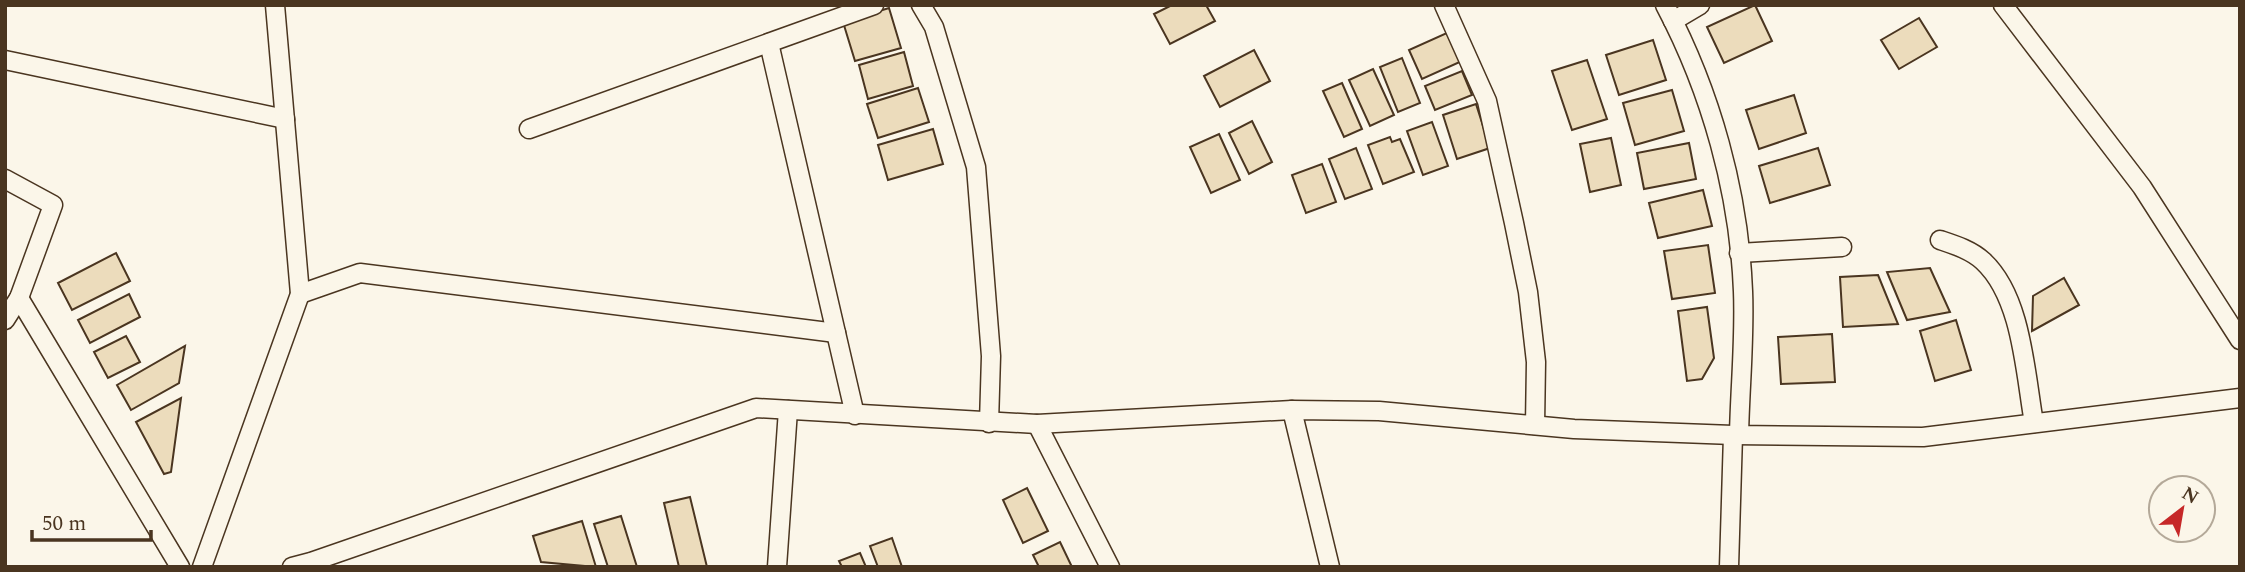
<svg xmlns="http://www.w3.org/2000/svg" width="2245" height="572" font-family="Spectral,serif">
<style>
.building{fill:#ecdcbc;stroke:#4a3520;stroke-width:2}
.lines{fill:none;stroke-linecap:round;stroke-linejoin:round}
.minor-casing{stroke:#4a3520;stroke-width:21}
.minor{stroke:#fbf6e9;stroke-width:18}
</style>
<rect width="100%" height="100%" fill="#fbf6e9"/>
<g class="building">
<path d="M 1172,5 L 1206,5 L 1215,21 L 1170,44 L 1154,14 Z"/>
<path d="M 1755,5 L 1772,41 L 1724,63 L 1707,27 Z"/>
<path d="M 889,8 L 901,48 L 855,61 L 843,22 Z"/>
<path d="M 1919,18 L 1937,47 L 1899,69 L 1881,40 Z"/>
<path d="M 1449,32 L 1462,61 L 1422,79 L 1409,50 Z"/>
<path d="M 1653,40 L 1666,80 L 1619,95 L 1606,55 Z"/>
<path d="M 1254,50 L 1270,81 L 1220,107 L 1204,76 Z"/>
<path d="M 904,52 L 913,86 L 868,99 L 859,65 Z"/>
<path d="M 1402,58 L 1420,103 L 1398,112 L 1380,67 Z"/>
<path d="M 1587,60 L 1607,119 L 1572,130 L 1552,71 Z"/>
<path d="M 1373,69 L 1394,115 L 1370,126 L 1349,80 Z"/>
<path d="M 1462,71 L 1472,95 L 1435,110 L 1425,86 Z"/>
<path d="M 1342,83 L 1362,129 L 1344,137 L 1323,91 Z"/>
<path d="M 918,88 L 929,122 L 878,138 L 867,104 Z"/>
<path d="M 1672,90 L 1684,131 L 1635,145 L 1623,103 Z"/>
<path d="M 1794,95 L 1806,133 L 1759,149 L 1746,110 Z"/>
<path d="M 1476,104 L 1490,148 L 1457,159 L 1443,115 Z"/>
<path d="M 1252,121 L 1272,162 L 1249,174 L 1229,133 Z"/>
<path d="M 1432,122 L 1448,166 L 1423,175 L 1407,131 Z"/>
<path d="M 933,129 L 943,164 L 888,180 L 878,145 Z"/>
<path d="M 1219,134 L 1240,180 L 1211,193 L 1190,147 Z"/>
<path d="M 1390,137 L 1392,142 L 1400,139 L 1414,172 L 1383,184 L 1368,145 Z"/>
<path d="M 1611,138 L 1621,185 L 1590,192 L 1580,144 Z"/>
<path d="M 1689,143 L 1696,179 L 1644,189 L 1637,153 Z"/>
<path d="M 1356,148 L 1372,189 L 1345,199 L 1329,159 Z"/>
<path d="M 1818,148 L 1830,185 L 1770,203 L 1759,166 Z"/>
<path d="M 1322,164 L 1336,202 L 1306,213 L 1292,175 Z"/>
<path d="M 1703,190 L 1712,226 L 1658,238 L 1649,203 Z"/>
<path d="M 1708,245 L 1715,293 L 1672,299 L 1664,251 Z"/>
<path d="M 116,253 L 130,281 L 72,310 L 58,283 Z"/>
<path d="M 1930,268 L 1950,312 L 1907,320 L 1887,272 Z"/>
<path d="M 1878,275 L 1898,324 L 1843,327 L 1840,277 Z"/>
<path d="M 2064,278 L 2079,305 L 2032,331 L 2033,296 Z"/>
<path d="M 129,294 L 140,317 L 90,343 L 78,320 Z"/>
<path d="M 1707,307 L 1714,358 L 1702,379 L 1687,381 L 1678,311 Z"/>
<path d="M 1956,320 L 1971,370 L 1935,381 L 1920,331 Z"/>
<path d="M 1832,334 L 1835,382 L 1781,384 L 1778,337 Z"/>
<path d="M 126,336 L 140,362 L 108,378 L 94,352 Z"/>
<path d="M 185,346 L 179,383 L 131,410 L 117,385 Z"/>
<path d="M 181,398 L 171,472 L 164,474 L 136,422 Z"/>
<path d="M 1027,488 L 1048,531 L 1023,543 L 1003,500 Z"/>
<path d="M 690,497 L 707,567 L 679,567 L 664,503 Z"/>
<path d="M 621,516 L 637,567 L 608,567 L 594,524 Z"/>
<path d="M 582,521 L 596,567 L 541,562 L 533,536 Z"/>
<path d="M 892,538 L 902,567 L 878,567 L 870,546 Z"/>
<path d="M 1060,542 L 1072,567 L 1039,567 L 1033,555 Z"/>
<path d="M 860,553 L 866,567 L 842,567 L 839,561 Z"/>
</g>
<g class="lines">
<g class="minor-casing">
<g id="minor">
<path d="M 921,5 L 934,27 L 976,167 L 991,356 L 989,423"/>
<path d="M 1444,5 L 1487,101 L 1514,223 L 1528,292 L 1536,362 L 1535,425"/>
<path d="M 1665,5 C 1711,92 1739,192 1743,291 C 1745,338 1740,387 1739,435"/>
<path d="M 2003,5 L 2142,187 L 2240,340"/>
<path d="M 1673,21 L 1700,5"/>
<path d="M 769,43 L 855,415"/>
<path d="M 5,60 L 285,119"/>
<path d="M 529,129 L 874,5"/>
<path d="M 5,179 L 53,205 L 19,298 L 5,320"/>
<path d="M 1940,240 C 1955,245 1971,250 1983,261 C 2022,297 2025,372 2034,423"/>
<path d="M 1739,253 L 1842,247"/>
<path d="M 300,294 L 360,273 L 836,333"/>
<path d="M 19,298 L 180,567"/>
<path d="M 1292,410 L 1330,567"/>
<path d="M 1037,424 L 1110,567"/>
<path d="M 202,567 L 300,294 L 275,5"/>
<path d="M 292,567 L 311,562 L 756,408 L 1037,424 L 1292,410 L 1379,411 L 1574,429 L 1733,435 L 1923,437 L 2240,398"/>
<path d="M 777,567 L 788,410"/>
<path d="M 1729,567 L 1733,435"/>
</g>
</g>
<use href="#minor" class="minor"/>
</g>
<rect width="2245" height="572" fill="none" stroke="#4a3520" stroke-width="14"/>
<g transform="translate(2182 509) rotate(31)"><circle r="33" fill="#fbf6e9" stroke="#b4a999" stroke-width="2"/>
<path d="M0-5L12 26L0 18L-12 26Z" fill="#c62828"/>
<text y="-10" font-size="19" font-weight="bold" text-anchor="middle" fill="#4a3520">N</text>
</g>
<path d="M32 530v10h119v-10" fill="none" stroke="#4a3520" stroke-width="3.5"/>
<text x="42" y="530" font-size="21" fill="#4a3520" stroke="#fbf6e9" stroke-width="5" paint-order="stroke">50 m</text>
</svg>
